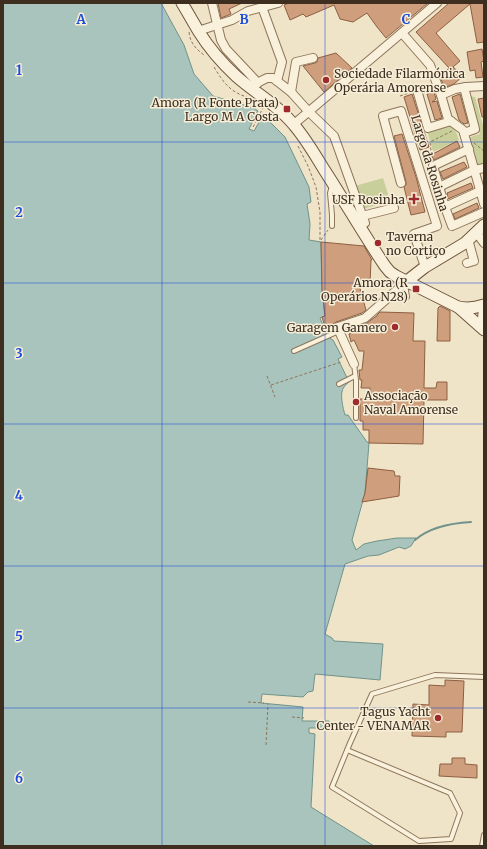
<svg xmlns="http://www.w3.org/2000/svg" width="487" height="849" font-family="Merriweather,serif">
<style>
.green{fill:#c9cf9b}
.water{fill:#a9c4bc;stroke:#6f938a}
.lines{fill:none;stroke-linecap:round;stroke-linejoin:round}
.stream{stroke:#6f938a;stroke-width:2}
.building{fill:#cf9f7d;stroke:#8d5f41}
.lane-casing{stroke:#8d765c;stroke-width:6}
.street-casing{stroke:#8d765c;stroke-width:10}
.secondary-casing{stroke:#6f573f;stroke-width:13}
.path{stroke:#8d765c;stroke-width:1;stroke-dasharray:3 2;stroke-linecap:butt}
.lane{stroke:#faf1dc;stroke-width:4}
.street{stroke:#faf1dc;stroke-width:8}
.secondary{stroke:#faf1dc;stroke-width:11}
.grid{fill:none;stroke:#1d4ed8;stroke-width:1;stroke-opacity:0.55}
.poi-dot{fill:#9e2a2b;stroke:#f7eed8;stroke-width:1.5}
.labels{text-anchor:middle;dominant-baseline:central;stroke-width:3;stroke-linejoin:round;paint-order:stroke}
.poi-label{font-size:12px;fill:#3d2e20;stroke:#f7eed8;text-anchor:end}
.street-label{font-size:12px;fill:#3d2e20;stroke:#f7eed8}
.grid-label{font-size:13px;text-anchor:middle;font-weight:bold;fill:#1d4ed8;stroke:#f7eed8;stroke-width:3;stroke-linejoin:round;paint-order:stroke}
</style>
<rect width="100%" height="100%" fill="#f0e4c8"/>
<g class="green">
<path d="M 468,96 L 475,97 L 484,129 L 484,165 L 476,167 L 468,139 L 473,136 L 480,134 Z"/>
<path d="M 451,125 L 456,132 L 459,140 L 433,152 L 427,130 Z"/>
<path d="M 383,178 L 388,194 L 388,202 L 363,209 L 355,186 Z"/>
</g>
<path class="water" d="M 3,3 L 161,3 L 184,45 L 194,74 L 213,96 L 254,108 L 258,111 L 249,129 L 254,131 L 263,115 L 285,137 L 309,187 L 311,202 L 307,204 L 310,224 L 309,240 L 321,242 L 322,290 L 325,316 L 320,318 L 328,337 L 333,340 L 342,357 L 338,359 L 349,382 C 347,384 345,385 344,387 C 339,393 343,408 345,415 L 348,415 L 367,442 L 369,443 L 365,493 L 352,540 L 356,550 L 364,544 L 377,541 L 397,538 L 416,538 L 411,546 L 405,549 L 399,547 L 379,555 L 368,556 L 345,564 L 325,634 L 332,638 L 334,641 L 383,644 L 380,680 L 315,674 L 313,691 L 308,692 L 303,697 L 262,694 L 261,703 L 303,707 L 302,721 L 329,721 L 329,728 L 309,728 L 309,733 L 315,734 L 311,807 L 374,846 L 3,846 Z"/>
<g class="lines">
<path class="stream" d="M 415,540 C 430,527 452,523 471,522"/>
</g>
<g class="building">
<path d="M 218,3 L 242,3 L 229,9 L 231,14 L 221,18 Z"/>
<path d="M 289,3 L 428,3 L 386,38 L 377,27 L 367,13 L 353,22 L 340,19 L 334,5 L 306,17 L 303,14 L 290,20 L 284,5 Z"/>
<path d="M 449,3 L 484,3 L 484,42 L 477,43 L 470,4 L 436,33 L 460,61 L 453,67 L 463,76 L 454,84 L 446,87 L 443,84 L 440,77 L 449,68 L 416,32 Z"/>
<path d="M 482,49 L 484,61 L 481,62 L 483,77 L 476,78 L 475,70 L 470,71 L 467,52 Z"/>
<path d="M 336,53 L 352,68 L 324,92 L 303,66 L 315,63 L 317,62 L 318,58 Z"/>
<path d="M 434,92 L 436,99 L 432,102 L 437,101 L 442,118 L 435,120 L 427,94 Z"/>
<path d="M 412,94 L 429,147 L 420,150 L 404,97 Z"/>
<path d="M 460,94 L 468,123 L 464,124 L 459,120 L 452,97 Z"/>
<path d="M 484,98 L 484,117 L 482,117 L 478,99 Z"/>
<path d="M 402,134 L 416,177 L 425,212 L 411,215 L 404,187 L 406,185 L 406,182 L 394,136 Z"/>
<path d="M 457,141 L 460,147 L 434,160 L 431,155 Z"/>
<path d="M 464,162 L 467,167 L 443,179 L 440,172 Z"/>
<path d="M 471,183 L 473,188 L 448,199 L 447,193 Z"/>
<path d="M 477,203 L 479,208 L 455,219 L 453,214 Z"/>
<path d="M 321,242 L 364,246 L 372,260 L 371,260 L 370,285 L 359,285 L 366,310 L 362,313 L 336,322 L 333,324 L 325,327 L 322,317 L 325,316 L 322,290 Z"/>
<path d="M 440,306 L 450,311 L 450,341 L 437,341 L 438,308 Z"/>
<path d="M 380,312 L 414,313 L 413,341 L 425,341 L 424,388 L 436,388 L 437,382 L 447,382 L 447,400 L 424,400 L 423,444 L 369,443 L 369,430 L 363,430 L 363,421 L 360,421 L 360,399 L 370,399 L 370,388 L 361,388 L 362,380 L 360,380 L 359,370 L 362,370 L 364,351 L 359,351 L 354,340 L 351,342 L 349,334 L 351,333 L 349,329 L 367,323 L 375,317 L 377,316 L 377,315 Z"/>
<path d="M 368,468 L 394,471 L 395,476 L 400,476 L 399,496 L 362,502 L 365,493 Z"/>
<path d="M 445,680 L 464,681 L 462,732 L 446,732 L 446,737 L 412,736 L 413,704 L 429,705 L 429,685 L 445,686 Z"/>
<path d="M 452,758 L 465,758 L 465,764 L 477,765 L 477,778 L 439,776 L 440,764 L 452,764 Z"/>
</g>
<g class="lines">
<g class="lane-casing">
<g id="lane">
<path d="M 332,226 L 332,215 L 330,193 L 332,186"/>
<path d="M 405,284 L 407,297"/>
<path d="M 294,351 L 339,331"/>
<path d="M 354,364 L 356,380 L 356,418"/>
<path d="M 339,384 L 355,376"/>
<path d="M 347,750 L 450,793 L 460,813 L 451,839 L 419,841 L 332,787 L 350,743 L 372,694 L 435,675 L 484,677"/>
<path d="M 482,846 L 484,835"/>
</g>
</g>
<g class="street-casing">
<g id="street">
<path d="M 212,3 L 221,40 L 226,49 L 258,83"/>
<path d="M 262,7 L 282,62 L 277,81"/>
<path d="M 198,31 L 232,20 L 248,11 L 278,3"/>
<path d="M 402,33 L 430,65 L 441,95 L 448,119 L 463,130 L 484,204"/>
<path d="M 249,87 L 267,78 L 273,78 L 277,81 L 291,92 L 309,112 L 334,136 L 365,223 L 359,226"/>
<path d="M 417,90 L 428,128 L 451,121"/>
<path d="M 291,92 L 296,62 L 313,58"/>
<path d="M 441,95 L 455,89 L 466,87 L 484,86"/>
<path d="M 294,124 L 437,3"/>
<path d="M 464,133 L 475,129 L 465,91 L 466,87"/>
<path d="M 469,149 L 433,166 L 445,207 L 480,191"/>
<path d="M 401,183 L 383,116 L 401,111 L 437,226 L 414,234 L 425,267"/>
<path d="M 439,187 L 474,170 L 484,168"/>
<path d="M 445,207 L 452,226 L 484,212"/>
<path d="M 362,216 L 394,208"/>
<path d="M 476,232 L 484,243"/>
<path d="M 467,263 L 474,261 L 468,239"/>
<path d="M 354,364 L 339,331 L 338,327 L 365,318 L 407,281"/>
</g>
</g>
<g class="secondary-casing">
<g id="secondary">
<path d="M 182,3 C 188,13 193,22 199,32 C 209,48 222,63 236,76 C 255,93 278,105 294,125 C 306,139 315,155 325,171 C 345,202 364,235 385,266 L 390,272 L 396,276 L 458,307 L 484,330"/>
<path d="M 407,281 L 425,267 L 465,243 L 484,225"/>
<path d="M 458,307 C 468,309 475,308 484,305"/>
<path d="M 484,313 L 483,324 L 484,328"/>
</g>
</g>
<g class="path">
<path d="M 189,32 C 190,43 196,49 204,55"/>
<path d="M 214,67 C 223,82 230,92 247,97"/>
<path d="M 400,96 L 409,93"/>
<path d="M 253,127 L 263,108"/>
<path d="M 474,143 L 484,151"/>
<path d="M 298,146 L 308,166 L 316,187 L 320,212 L 320,241"/>
<path d="M 422,154 L 431,151 L 430,142 L 452,131"/>
<path d="M 321,240 L 328,230"/>
<path d="M 267,376 L 275,397"/>
<path d="M 271,385 L 341,362"/>
<path d="M 248,702 L 264,703"/>
<path d="M 292,717 L 304,718"/>
<path d="M 266,745 L 268,704"/>
</g>
<use href="#lane" class="lane"/>
<use href="#street" class="street"/>
<use href="#secondary" class="secondary"/>
</g>
<path class="grid" d="M 162,3 L 162,846M 325,3 L 325,846M 3,142 L 484,142M 3,283 L 484,283M 3,424 L 484,424M 3,566 L 484,566M 3,708 L 484,708"/>
<g class="poi-dot">
<circle cx="326" cy="80" r="4"/>
<rect x="283" y="105" width="8" height="8" rx="2"/>
<path d="M412 193h4v4h4v4h-4v4h-4v-4h-4v-4h4z"/>
<circle cx="378" cy="243" r="4"/>
<rect x="412" y="285" width="8" height="8" rx="2"/>
<circle cx="395" cy="327" r="4"/>
<circle cx="356" cy="402" r="4"/>
<circle cx="438" cy="718" r="4"/>
</g>
<g class="labels">
<g class="poi-label">
<text x="334" y="73" text-anchor="start">Sociedade Filarmónica<tspan x="334" dy="14">Operária Amorense</tspan></text>
<text x="279" y="102">Amora (R Fonte Prata)<tspan x="279" dy="14">Largo M A Costa</tspan></text>
<text x="405" y="199">USF Rosinha</text>
<text x="386" y="236" text-anchor="start">Taverna<tspan x="386" dy="14">no Cortiço</tspan></text>
<text x="408" y="282">Amora (R<tspan x="408" dy="14">Operários N28)</tspan></text>
<text x="387" y="327">Garagem Gamero</text>
<text x="364" y="395" text-anchor="start">Associação<tspan x="364" dy="14">Naval Amorense</tspan></text>
<text x="430" y="711">Tagus Yacht<tspan x="430" dy="14">Center - VENAMAR</tspan></text>
</g>
<g class="street-label">
<text transform="translate(430 163) rotate(73)">Largo da Rosinha</text>
</g>
</g>
<g class="grid-label">
<text x="81" y="24">A</text>
<text x="244" y="24">B</text>
<text x="406" y="24">C</text>
<text x="19" y="75">1</text>
<text x="19" y="217">2</text>
<text x="19" y="358">3</text>
<text x="19" y="500">4</text>
<text x="19" y="641">5</text>
<text x="19" y="783">6</text>
</g>
<rect width="487" height="849" fill="none" stroke="#3d2e20" stroke-width="8"/>
</svg>
